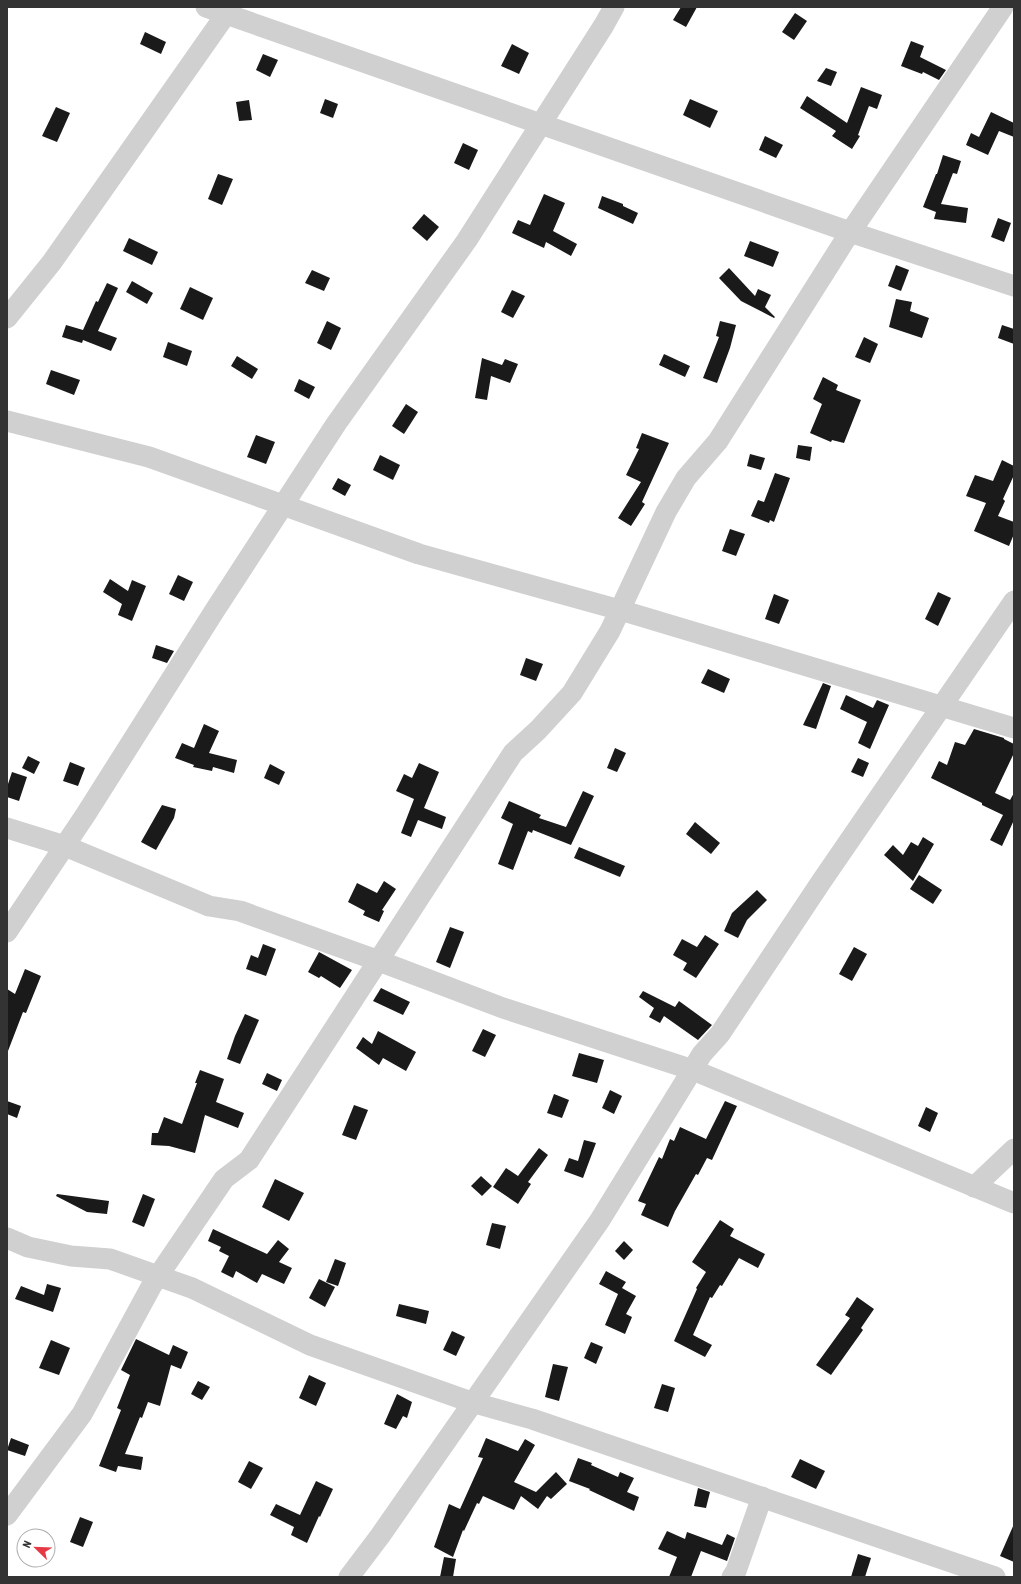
<svg xmlns="http://www.w3.org/2000/svg" width="1021" height="1584" font-family="'Asap Condensed',sans-serif">
<style>
.building{fill:#1a1a1a}
.lines{fill:none;stroke-linecap:round;stroke-linejoin:round}
.minor{stroke:#d0d0d0;stroke-width:21}
</style>
<rect width="100%" height="100%" fill="#fff"/>
<g class="building">
<path d="M 681,7 L 697,7 L 686,27 L 673,20 Z"/>
<path d="M 795,13 L 807,21 L 794,40 L 782,32 Z"/>
<path d="M 145,32 L 166,42 L 161,54 L 140,44 Z"/>
<path d="M 911,41 L 924,46 L 920,57 L 946,70 L 939,80 L 923,72 L 922,74 L 901,66 Z"/>
<path d="M 512,44 L 529,53 L 519,74 L 501,66 Z"/>
<path d="M 263,54 L 278,60 L 270,77 L 256,70 Z"/>
<path d="M 826,68 L 837,72 L 831,86 L 817,81 Z"/>
<path d="M 861,87 L 882,95 L 877,109 L 869,106 L 858,135 L 860,136 L 852,149 L 832,136 L 836,131 L 800,108 L 807,96 L 847,123 Z"/>
<path d="M 325,99 L 338,104 L 333,118 L 320,113 Z"/>
<path d="M 690,99 L 718,111 L 710,128 L 683,115 Z"/>
<path d="M 249,100 L 252,120 L 239,121 L 236,102 Z"/>
<path d="M 56,107 L 70,113 L 57,142 L 42,136 Z"/>
<path d="M 991,112 L 1014,123 L 1014,137 L 999,131 L 988,155 L 966,145 L 971,133 L 979,137 Z"/>
<path d="M 765,136 L 783,145 L 776,158 L 759,150 Z"/>
<path d="M 463,143 L 478,150 L 469,170 L 454,163 Z"/>
<path d="M 943,155 L 961,161 L 957,174 L 953,173 L 941,204 L 968,208 L 966,223 L 934,219 L 936,212 L 923,207 L 936,174 L 937,174 Z"/>
<path d="M 218,174 L 233,179 L 222,205 L 208,199 Z"/>
<path d="M 544,194 L 565,203 L 553,231 L 577,244 L 571,256 L 546,242 L 544,248 L 512,233 L 518,220 L 530,225 Z"/>
<path d="M 602,196 L 623,204 L 623,206 L 638,213 L 633,224 L 598,208 Z"/>
<path d="M 424,214 L 439,227 L 427,241 L 412,228 Z"/>
<path d="M 998,218 L 1011,223 L 1004,242 L 991,237 Z"/>
<path d="M 129,238 L 158,252 L 152,265 L 123,251 Z"/>
<path d="M 750,241 L 779,252 L 773,267 L 744,256 Z"/>
<path d="M 896,265 L 909,270 L 901,291 L 888,286 Z"/>
<path d="M 729,268 L 755,296 L 758,289 L 771,295 L 765,307 L 775,317 L 774,318 L 741,301 L 719,278 Z"/>
<path d="M 312,270 L 330,278 L 324,291 L 305,283 Z"/>
<path d="M 132,281 L 153,293 L 147,304 L 126,292 Z"/>
<path d="M 107,283 L 118,288 L 98,331 L 117,338 L 111,351 L 83,340 L 82,343 L 62,337 L 66,325 L 83,330 L 96,301 L 98,302 Z"/>
<path d="M 190,287 L 213,298 L 203,320 L 180,309 Z"/>
<path d="M 512,290 L 525,296 L 513,318 L 501,312 Z"/>
<path d="M 896,299 L 912,302 L 910,311 L 929,318 L 922,338 L 889,327 Z"/>
<path d="M 327,321 L 341,328 L 331,350 L 317,343 Z"/>
<path d="M 720,321 L 736,325 L 730,348 L 717,383 L 703,378 L 719,337 L 716,336 Z"/>
<path d="M 1002,325 L 1014,329 L 1014,344 L 998,338 Z"/>
<path d="M 864,337 L 878,344 L 870,363 L 855,357 Z"/>
<path d="M 168,342 L 192,351 L 187,366 L 163,357 Z"/>
<path d="M 664,354 L 690,366 L 685,377 L 659,365 Z"/>
<path d="M 237,356 L 258,369 L 252,379 L 231,366 Z"/>
<path d="M 482,358 L 502,365 L 505,359 L 518,364 L 510,383 L 491,376 L 487,400 L 475,398 Z"/>
<path d="M 51,370 L 80,380 L 74,395 L 46,384 Z"/>
<path d="M 823,377 L 838,385 L 836,390 L 861,400 L 844,443 L 832,440 L 831,442 L 810,433 L 822,404 L 813,399 Z"/>
<path d="M 299,379 L 315,387 L 309,399 L 294,391 Z"/>
<path d="M 406,404 L 418,412 L 404,434 L 392,426 Z"/>
<path d="M 642,433 L 669,443 L 642,502 L 645,504 L 631,526 L 618,518 L 641,482 L 626,475 L 639,449 L 636,448 Z"/>
<path d="M 256,435 L 275,442 L 266,464 L 247,457 Z"/>
<path d="M 798,445 L 812,447 L 810,461 L 796,458 Z"/>
<path d="M 750,454 L 765,458 L 761,470 L 747,466 Z"/>
<path d="M 380,455 L 400,465 L 393,480 L 373,470 Z"/>
<path d="M 1002,460 L 1014,466 L 1014,475 L 1003,499 L 1005,501 L 998,516 L 1014,522 L 1014,534 L 1009,546 L 974,531 L 986,503 L 966,496 L 975,475 L 993,481 Z"/>
<path d="M 775,473 L 790,478 L 774,522 L 770,520 L 769,523 L 751,516 L 758,500 L 764,502 Z"/>
<path d="M 338,478 L 351,485 L 345,496 L 332,489 Z"/>
<path d="M 730,529 L 745,534 L 736,556 L 722,551 Z"/>
<path d="M 178,575 L 193,582 L 184,601 L 169,594 Z"/>
<path d="M 110,579 L 128,591 L 132,580 L 146,586 L 132,621 L 118,615 L 122,604 L 103,592 Z"/>
<path d="M 938,592 L 951,598 L 938,626 L 925,619 Z"/>
<path d="M 774,594 L 789,600 L 779,624 L 765,619 Z"/>
<path d="M 156,645 L 174,651 L 167,663 L 152,658 Z"/>
<path d="M 526,658 L 543,664 L 536,681 L 520,675 Z"/>
<path d="M 708,669 L 730,679 L 724,693 L 701,683 Z"/>
<path d="M 823,683 L 831,686 L 816,729 L 803,725 Z"/>
<path d="M 846,695 L 873,708 L 877,700 L 889,705 L 870,749 L 858,743 L 867,722 L 840,709 Z"/>
<path d="M 204,724 L 219,731 L 209,753 L 237,760 L 234,773 L 213,767 L 212,771 L 193,767 L 194,765 L 175,758 L 182,743 L 194,748 Z"/>
<path d="M 974,729 L 1004,738 L 1004,739 L 1014,744 L 1014,753 L 995,793 L 1010,800 L 1014,793 L 1014,820 L 1002,846 L 990,840 L 1003,815 L 982,805 L 982,803 L 931,778 L 939,761 L 947,765 L 955,742 L 965,745 Z"/>
<path d="M 615,748 L 626,753 L 617,772 L 607,768 Z"/>
<path d="M 28,756 L 40,762 L 34,774 L 22,768 Z"/>
<path d="M 858,758 L 869,763 L 863,777 L 851,772 Z"/>
<path d="M 70,762 L 85,768 L 78,786 L 63,781 Z"/>
<path d="M 419,763 L 439,772 L 424,808 L 446,817 L 442,829 L 418,820 L 411,837 L 401,833 L 414,799 L 396,791 L 404,774 L 412,778 Z"/>
<path d="M 270,764 L 285,772 L 279,785 L 264,778 Z"/>
<path d="M 12,772 L 27,777 L 19,801 L 7,797 L 7,787 Z"/>
<path d="M 583,791 L 594,796 L 571,845 L 533,830 L 532,833 L 528,831 L 513,870 L 498,864 L 513,824 L 501,818 L 509,801 L 541,815 L 539,818 L 566,827 Z"/>
<path d="M 162,805 L 176,809 L 174,818 L 156,850 L 141,842 Z"/>
<path d="M 695,822 L 720,843 L 711,854 L 686,834 Z"/>
<path d="M 923,837 L 934,844 L 913,881 L 884,855 L 893,845 L 903,855 L 911,842 L 918,846 Z"/>
<path d="M 579,847 L 625,866 L 620,877 L 574,858 Z"/>
<path d="M 919,875 L 942,890 L 933,904 L 910,889 Z"/>
<path d="M 384,881 L 396,889 L 382,910 L 384,911 L 379,922 L 363,915 L 365,911 L 348,902 L 357,883 L 377,893 Z"/>
<path d="M 757,890 L 767,900 L 747,920 L 738,938 L 724,931 L 732,913 Z"/>
<path d="M 450,927 L 464,932 L 450,968 L 436,962 Z"/>
<path d="M 705,935 L 719,944 L 696,978 L 683,970 L 687,963 L 673,955 L 682,939 L 697,947 Z"/>
<path d="M 263,944 L 276,949 L 266,976 L 246,969 L 251,955 L 258,958 Z"/>
<path d="M 854,947 L 867,954 L 852,981 L 839,974 Z"/>
<path d="M 319,952 L 352,970 L 340,988 L 321,976 L 319,978 L 308,972 Z"/>
<path d="M 25,969 L 41,976 L 26,1013 L 23,1012 L 8,1051 L 7,1051 L 7,989 L 15,994 Z"/>
<path d="M 381,988 L 410,1002 L 403,1015 L 373,1001 Z"/>
<path d="M 643,991 L 675,1007 L 679,1001 L 712,1025 L 698,1040 L 664,1016 L 660,1023 L 649,1017 L 654,1008 L 639,997 Z"/>
<path d="M 245,1014 L 259,1020 L 240,1064 L 227,1059 L 235,1036 Z"/>
<path d="M 483,1029 L 496,1035 L 485,1057 L 472,1051 Z"/>
<path d="M 378,1031 L 416,1052 L 406,1071 L 383,1058 L 379,1065 L 356,1048 L 363,1037 L 372,1044 Z"/>
<path d="M 579,1053 L 604,1060 L 597,1083 L 572,1076 Z"/>
<path d="M 200,1070 L 224,1079 L 216,1102 L 244,1113 L 238,1128 L 205,1115 L 195,1153 L 169,1146 L 151,1145 L 152,1133 L 158,1133 L 164,1117 L 182,1124 L 197,1083 L 195,1083 Z"/>
<path d="M 267,1073 L 282,1080 L 277,1091 L 262,1084 Z"/>
<path d="M 610,1090 L 622,1096 L 614,1114 L 602,1108 Z"/>
<path d="M 554,1094 L 569,1100 L 562,1118 L 547,1113 Z"/>
<path d="M 7,1101 L 21,1106 L 17,1118 L 7,1114 Z"/>
<path d="M 725,1101 L 737,1106 L 712,1160 L 707,1158 L 698,1175 L 696,1174 L 675,1211 L 668,1227 L 641,1215 L 646,1204 L 638,1201 L 659,1157 L 662,1159 L 670,1139 L 674,1141 L 680,1127 L 706,1139 Z"/>
<path d="M 354,1105 L 368,1110 L 356,1140 L 342,1135 Z"/>
<path d="M 926,1107 L 938,1113 L 930,1132 L 918,1126 Z"/>
<path d="M 584,1140 L 596,1143 L 583,1178 L 564,1171 L 569,1158 L 578,1161 Z"/>
<path d="M 539,1148 L 548,1155 L 528,1182 L 531,1184 L 518,1204 L 493,1187 L 506,1168 L 518,1176 Z"/>
<path d="M 481,1176 L 492,1186 L 482,1196 L 471,1186 Z"/>
<path d="M 275,1179 L 304,1193 L 289,1221 L 262,1207 Z"/>
<path d="M 57,1194 L 109,1201 L 107,1214 L 87,1212 L 56,1196 Z"/>
<path d="M 143,1194 L 155,1199 L 144,1227 L 132,1222 Z"/>
<path d="M 720,1220 L 734,1229 L 730,1236 L 765,1254 L 758,1268 L 739,1258 L 722,1286 L 720,1285 L 712,1298 L 710,1297 L 693,1335 L 712,1345 L 705,1357 L 674,1341 L 697,1289 L 696,1288 L 706,1272 L 692,1262 Z"/>
<path d="M 492,1223 L 506,1226 L 500,1249 L 486,1245 Z"/>
<path d="M 213,1229 L 267,1254 L 278,1240 L 289,1249 L 279,1262 L 292,1268 L 284,1284 L 262,1274 L 257,1283 L 236,1271 L 233,1278 L 221,1272 L 229,1256 L 219,1251 L 221,1247 L 208,1241 Z"/>
<path d="M 624,1241 L 633,1250 L 624,1260 L 615,1251 Z"/>
<path d="M 335,1259 L 346,1263 L 338,1286 L 326,1282 Z"/>
<path d="M 606,1271 L 626,1282 L 622,1288 L 636,1296 L 626,1314 L 632,1317 L 625,1334 L 605,1325 L 618,1294 L 599,1284 Z"/>
<path d="M 319,1279 L 335,1287 L 325,1307 L 309,1298 Z"/>
<path d="M 47,1284 L 61,1288 L 53,1312 L 15,1299 L 21,1286 L 44,1295 Z"/>
<path d="M 857,1297 L 874,1309 L 861,1328 L 863,1330 L 831,1375 L 816,1365 L 850,1318 L 845,1315 Z"/>
<path d="M 399,1304 L 429,1311 L 426,1324 L 396,1316 Z"/>
<path d="M 452,1331 L 465,1337 L 456,1356 L 443,1350 Z"/>
<path d="M 136,1339 L 169,1355 L 173,1345 L 188,1352 L 181,1369 L 171,1365 L 160,1406 L 148,1402 L 142,1418 L 140,1417 L 125,1454 L 143,1457 L 141,1470 L 118,1466 L 116,1472 L 99,1466 L 121,1410 L 117,1408 L 130,1375 L 121,1370 Z"/>
<path d="M 51,1340 L 70,1348 L 59,1375 L 39,1368 Z"/>
<path d="M 591,1342 L 603,1347 L 596,1364 L 584,1358 Z"/>
<path d="M 553,1364 L 568,1367 L 559,1401 L 545,1397 Z"/>
<path d="M 309,1375 L 326,1383 L 316,1406 L 299,1398 Z"/>
<path d="M 198,1381 L 210,1387 L 202,1400 L 191,1394 Z"/>
<path d="M 662,1384 L 675,1388 L 668,1412 L 654,1408 Z"/>
<path d="M 397,1394 L 412,1402 L 407,1418 L 403,1416 L 396,1429 L 384,1424 Z"/>
<path d="M 11,1438 L 29,1445 L 25,1456 L 7,1450 Z"/>
<path d="M 486,1438 L 518,1451 L 525,1439 L 535,1445 L 514,1482 L 536,1492 L 556,1472 L 567,1484 L 551,1499 L 547,1496 L 538,1509 L 521,1496 L 514,1510 L 483,1496 L 479,1504 L 477,1503 L 464,1531 L 463,1530 L 453,1557 L 434,1547 L 449,1504 L 460,1509 L 483,1458 L 478,1457 Z"/>
<path d="M 578,1458 L 592,1463 L 591,1465 L 618,1477 L 620,1472 L 634,1478 L 627,1492 L 639,1497 L 634,1511 L 589,1490 L 590,1489 L 569,1481 Z"/>
<path d="M 800,1459 L 825,1471 L 816,1489 L 791,1477 Z"/>
<path d="M 249,1461 L 263,1468 L 251,1489 L 238,1482 Z"/>
<path d="M 316,1481 L 333,1489 L 320,1517 L 319,1516 L 307,1543 L 291,1535 L 294,1527 L 270,1515 L 276,1504 L 300,1515 Z"/>
<path d="M 698,1488 L 710,1492 L 706,1508 L 694,1506 Z"/>
<path d="M 80,1517 L 93,1522 L 83,1547 L 70,1542 Z"/>
<path d="M 1014,1524 L 1014,1562 L 1000,1556 Z"/>
<path d="M 667,1531 L 685,1539 L 687,1532 L 722,1545 L 727,1534 L 735,1538 L 727,1561 L 701,1551 L 691,1577 L 669,1577 L 677,1557 L 658,1549 Z"/>
<path d="M 858,1554 L 871,1558 L 865,1577 L 851,1577 Z"/>
<path d="M 444,1557 L 456,1559 L 453,1577 L 440,1577 Z"/>
</g>
<g class="lines">
<g class="minor">
<path d="M 206,7 L 850,232 L 1014,286"/>
<path d="M 7,318 L 52,262 L 231,7"/>
<path d="M 7,421 L 149,457 L 419,554 L 620,610 L 1014,728"/>
<path d="M 7,828 L 65,846 L 209,906 L 240,911 L 379,961 L 503,1008 L 693,1070 L 1014,1203"/>
<path d="M 7,932 L 86,814 L 215,610 L 336,424 L 467,240 L 604,25 L 614,7"/>
<path d="M 974,1187 L 1014,1149"/>
<path d="M 7,1238 L 28,1247 L 71,1256 L 110,1259 L 192,1288 L 310,1345 L 471,1402 L 532,1419 L 995,1577"/>
<path d="M 7,1515 L 82,1414 L 152,1285 L 224,1179 L 249,1160 L 513,753 L 538,730 L 572,693 L 610,631 L 666,512 L 686,478 L 718,441 L 845,240 L 1003,7"/>
<path d="M 349,1577 L 380,1536 L 600,1220 L 702,1054 L 720,1034 L 821,882 L 1014,601"/>
<path d="M 732,1577 L 736,1571 L 762,1497"/>
</g>
</g>
<rect width="1021" height="1584" fill="none" stroke="#333333" stroke-width="16"/>
<g transform="translate(36 1548) rotate(293)"><circle r="19" fill="#ffffff" stroke="#adadad"/>
<path d="M0-3L7 15L0 10L-7 15Z" fill="#e63946"/>
<text y="-6" font-size="11" font-weight="bold" text-anchor="middle" fill="#333333">N</text>
</g>
</svg>
